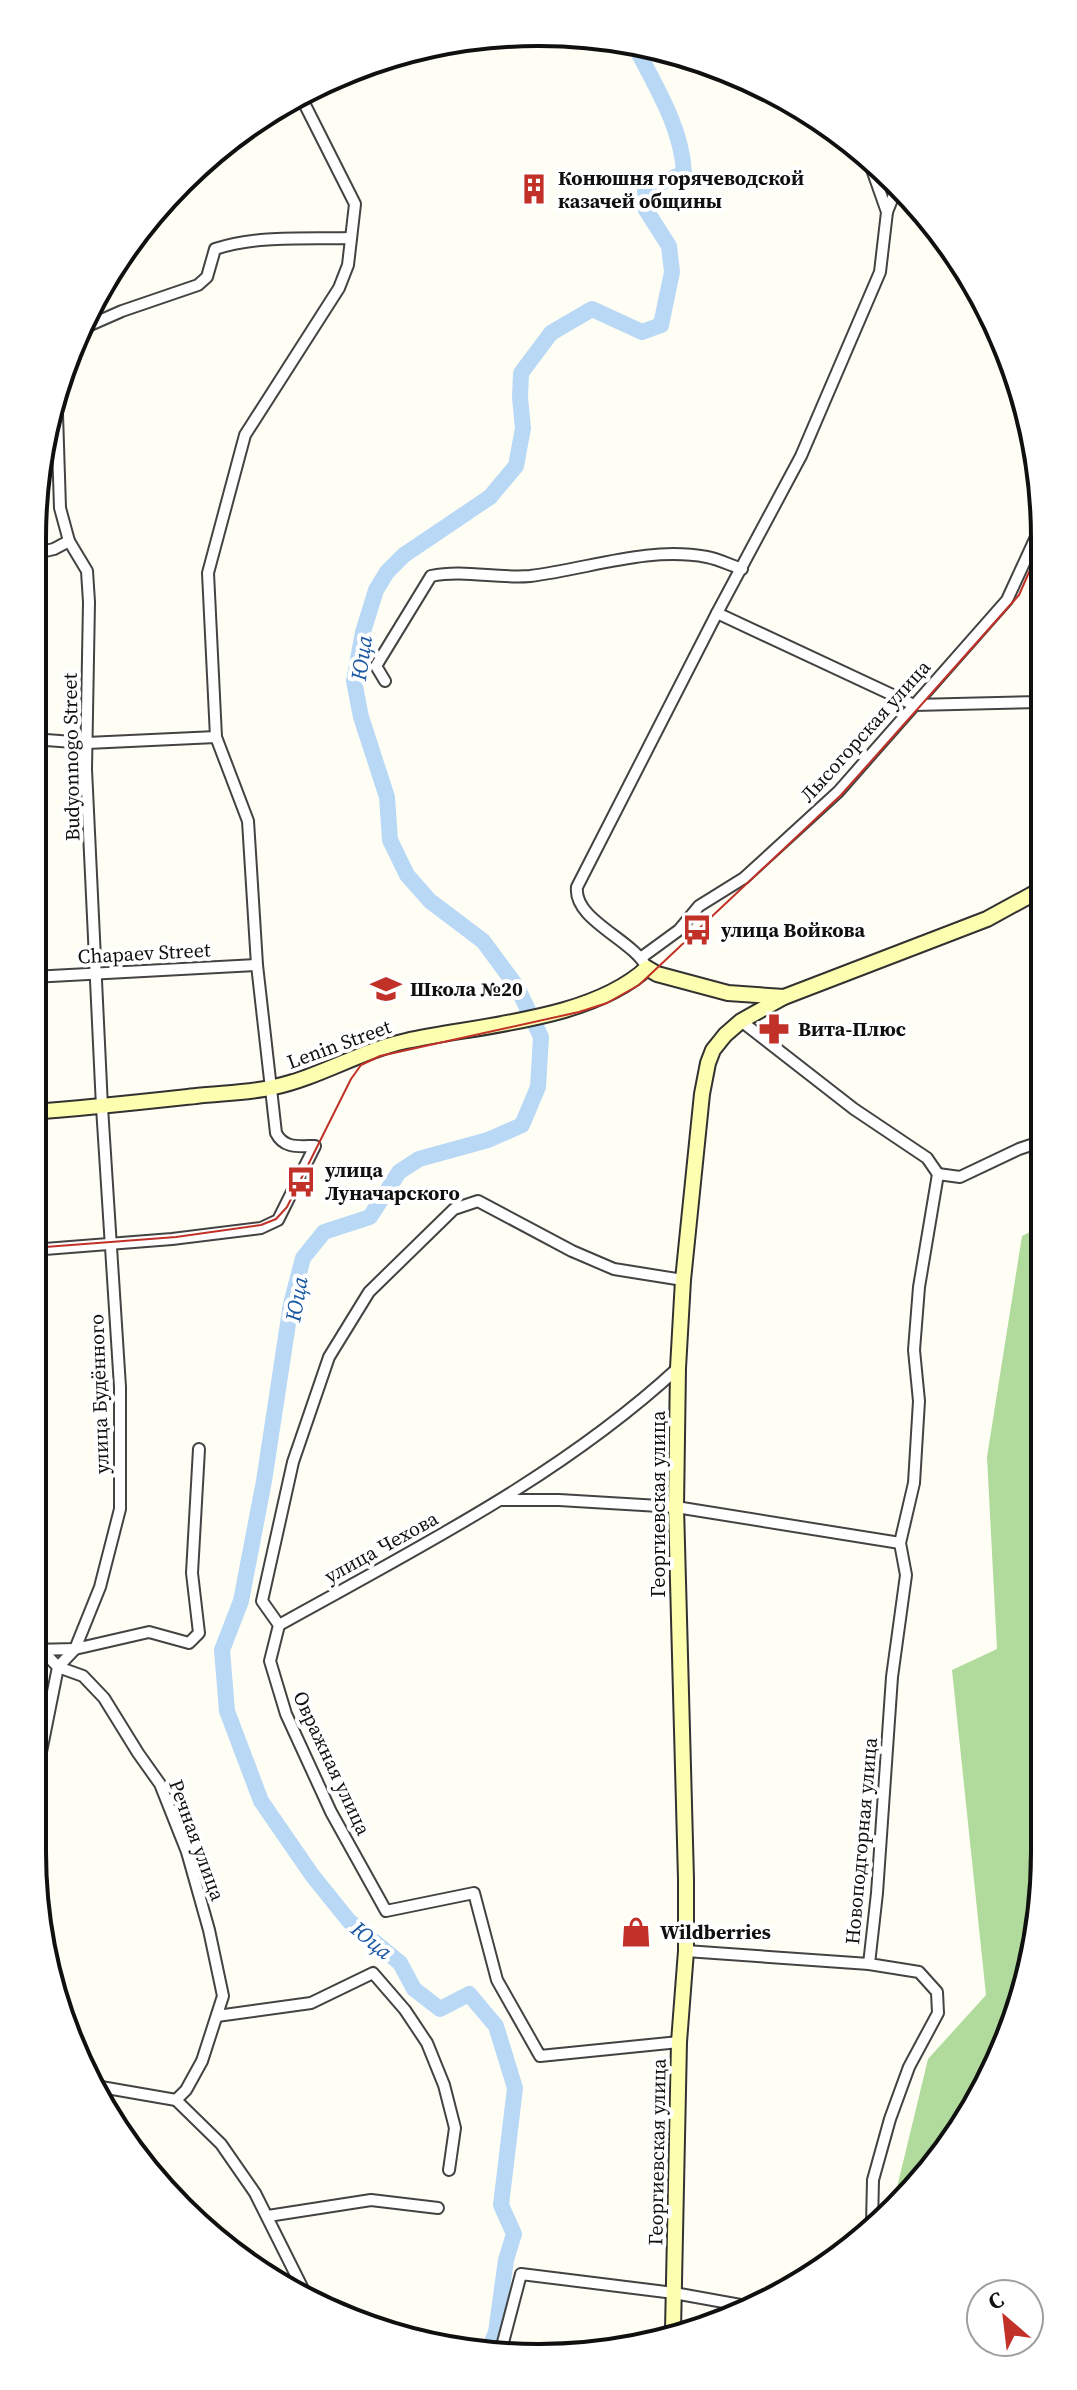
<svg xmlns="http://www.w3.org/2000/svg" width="1077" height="2390" font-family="'Source Serif 4',serif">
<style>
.forest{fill:#b1db9c}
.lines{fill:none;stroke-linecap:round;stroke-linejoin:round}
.river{stroke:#b8d8f6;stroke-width:16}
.street-casing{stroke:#434343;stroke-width:14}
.secondary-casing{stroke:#323232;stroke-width:18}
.street{stroke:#fff;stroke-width:10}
.secondary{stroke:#fefeb0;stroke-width:14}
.tram{stroke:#c13128;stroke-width:2}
.labels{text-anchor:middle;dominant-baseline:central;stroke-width:8;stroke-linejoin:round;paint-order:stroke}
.poi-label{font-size:20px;font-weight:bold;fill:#101010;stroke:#fff;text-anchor:start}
.street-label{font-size:20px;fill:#101010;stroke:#fff}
.water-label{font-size:22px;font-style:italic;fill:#1957a3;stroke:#fff}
.rim{fill:none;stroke:#101010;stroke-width:4}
</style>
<rect width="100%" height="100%" fill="#fffef4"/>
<path class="forest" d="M 1043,1225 L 1045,1852 L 1007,2045 L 919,2186 L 892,2208 L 928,2059 L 986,1995 L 952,1670 L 997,1649 L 987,1457 L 1022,1236 Z"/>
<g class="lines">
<path class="river" d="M 489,2350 L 496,2332 L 506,2260 L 514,2234 L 501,2205 L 515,2088 L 496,2026 L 469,1994 L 440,2009 L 414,1989 L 400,1963 L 349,1921 L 312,1875 L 261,1801 L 227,1711 L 222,1650 L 241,1601 L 264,1481 L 291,1304 L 303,1258 L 324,1232 L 370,1217 L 399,1172 L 419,1159 L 488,1140 L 522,1125 L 538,1087 L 541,1037 L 517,987 L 483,941 L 430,901 L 407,875 L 390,840 L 387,797 L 361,717 L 354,681 L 363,632 L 376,590 L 387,572 L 404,555 L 490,497 L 516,466 L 523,428 L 520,398 L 521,373 L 551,333 L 592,309 L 642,332 L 661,325 L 672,272 L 669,246 L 646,210 L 645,190 L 684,173 C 682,130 658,90 638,52"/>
<g class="street-casing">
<g id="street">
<path d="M 887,212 L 897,187"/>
<path d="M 81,329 L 122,311 L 198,285 L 207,277 L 215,249 C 258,235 307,239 351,238"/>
<path d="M 57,414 L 60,508 L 69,541 L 87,571 L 89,602 L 86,769 L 102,1107 L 120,1387 L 120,1509 L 100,1587 L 75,1649 L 58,1667 L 83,1676 L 104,1698 L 138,1753 L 160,1784 L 187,1852 L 209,1930 L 223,1996 L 202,2061 L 186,2090 L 176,2100 L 221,2144 L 255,2193 L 308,2299"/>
<path d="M 32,554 L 54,549 L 69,541"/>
<path d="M 717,613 L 914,705 L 1041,702"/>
<path d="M 385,681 L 376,666 L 431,576 C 464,569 497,579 530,576 C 589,569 647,546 707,557 C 718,559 730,565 742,569"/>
<path d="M 32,739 L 87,743 L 216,737"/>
<path d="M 642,957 L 679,930 L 699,906 L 744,878 L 838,792 L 1007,600 L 1041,526"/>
<path d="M 647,968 C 634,940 573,920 577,887 L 717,613 L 801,456 L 880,272 L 887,212 L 868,158"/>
<path d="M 32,977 L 257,965"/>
<path d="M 741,1021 L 854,1109 L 927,1158 L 938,1174"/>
<path d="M 32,1250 L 172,1239 L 261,1228 L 278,1220 L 315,1146 C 299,1146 284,1149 276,1133 L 257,965 L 248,821 L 216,737 L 208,573 L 245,435 L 339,288 L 348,265 L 355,204 L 302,99"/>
<path d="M 502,1500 L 559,1500 L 676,1507 L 900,1543"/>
<path d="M 279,1625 C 417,1548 561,1476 678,1368"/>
<path d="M 32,1650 L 75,1649 L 149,1632 L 189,1643 L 199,1633 L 192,1573 L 199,1449"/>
<path d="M 32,1797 L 58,1667 L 42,1650 L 32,1558"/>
<path d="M 686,1951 L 869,1964"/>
<path d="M 217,2016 L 311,2003 L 373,1973 L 405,2010 L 427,2043 L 444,2085 L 455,2128 L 449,2170"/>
<path d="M 679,2042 L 540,2056 L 497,1980 L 474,1893 L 386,1911 L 331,1812 L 286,1714 L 270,1661 L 279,1625 L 262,1601 L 293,1462 L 329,1357 L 369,1292 L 454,1209 L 478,1201 L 572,1251 L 614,1269 L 683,1280"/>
<path d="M 101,2087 L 176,2100"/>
<path d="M 268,2216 L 371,2200 L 438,2208"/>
<path d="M 872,2224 L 873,2180 L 890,2119 L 909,2067 L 938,2013 L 937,1992 L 919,1972 L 869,1964 L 877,1893 L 892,1677 L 906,1575 L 900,1543 L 914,1483 L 919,1401 L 914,1350 L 919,1287 L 938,1174 L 960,1177 L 1019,1149 L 1043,1141"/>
<path d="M 501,2350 L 521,2274 L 674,2293 L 746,2306"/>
</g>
</g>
<g class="secondary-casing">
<g id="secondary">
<path d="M 32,1112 C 87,1108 141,1102 196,1096 C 221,1093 249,1093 274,1087 C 320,1077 360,1051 406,1041 C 479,1025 591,1020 647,968 L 657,974 L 728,993 L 784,997"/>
<path d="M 673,2330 L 679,2042 L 686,1951 L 686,1879 L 676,1507 L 678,1368 L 683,1280 L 702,1094 L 708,1063 L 713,1050 L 725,1035 L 741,1021 L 784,997 L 987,919 L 1042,889"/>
</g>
</g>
<use href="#street" class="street"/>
<use href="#secondary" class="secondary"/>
<path class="tram" d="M 32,1248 L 176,1237 L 261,1225 L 276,1219 L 287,1207 L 351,1079 L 361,1065 L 380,1056 L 579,1012 L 607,1003 L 639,985 L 841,795 L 1019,595 L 1041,545"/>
</g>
<defs>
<g id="building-bare" transform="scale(2.4)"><path d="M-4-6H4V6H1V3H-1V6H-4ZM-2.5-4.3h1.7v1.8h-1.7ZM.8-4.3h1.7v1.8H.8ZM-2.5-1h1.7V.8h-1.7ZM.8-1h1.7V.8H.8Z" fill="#c13128" stroke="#fff" stroke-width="2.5" paint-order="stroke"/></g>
<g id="bus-bare" transform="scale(2.4)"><path d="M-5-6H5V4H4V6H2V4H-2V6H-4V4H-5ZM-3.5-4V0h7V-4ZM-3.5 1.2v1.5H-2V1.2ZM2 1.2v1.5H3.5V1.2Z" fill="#c13128" stroke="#fff" stroke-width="2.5" paint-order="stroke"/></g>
<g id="school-bare" transform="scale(2.4)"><path d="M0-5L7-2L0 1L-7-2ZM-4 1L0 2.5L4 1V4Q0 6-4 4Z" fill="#c13128" stroke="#fff" stroke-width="2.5" paint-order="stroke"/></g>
<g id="pharmacy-bare" transform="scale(2.4)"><path d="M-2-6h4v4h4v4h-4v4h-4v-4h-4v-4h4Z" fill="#c13128" stroke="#fff" stroke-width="2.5" paint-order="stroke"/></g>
<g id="shop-bare" transform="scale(2.4)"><path d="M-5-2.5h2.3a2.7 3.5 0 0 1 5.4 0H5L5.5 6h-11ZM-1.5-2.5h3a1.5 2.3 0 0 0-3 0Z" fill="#c13128" stroke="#fff" stroke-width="2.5" paint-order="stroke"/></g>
</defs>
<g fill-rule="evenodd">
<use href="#building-bare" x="534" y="189"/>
<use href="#bus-bare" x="697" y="930"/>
<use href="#school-bare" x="386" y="989"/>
<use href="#pharmacy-bare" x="774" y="1029"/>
<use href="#bus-bare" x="301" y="1182"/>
<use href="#shop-bare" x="636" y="1932"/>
</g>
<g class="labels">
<g class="poi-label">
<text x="558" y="178">Конюшня горячеводской<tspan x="558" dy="23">казачей общины</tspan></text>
<text x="721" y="930">улица Войкова</text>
<text x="410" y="989">Школа №20</text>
<text x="798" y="1029">Вита-Плюс</text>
<text x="325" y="1170">улица<tspan x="325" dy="23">Луначарского</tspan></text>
<text x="660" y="1932">Wildberries</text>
</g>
<g class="street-label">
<text transform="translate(865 731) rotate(-48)">Лысогорская улица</text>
<text transform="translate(71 757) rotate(-91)">Budyonnogo Street</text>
<text transform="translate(144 953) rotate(-3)">Chapaev Street</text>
<text transform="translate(339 1044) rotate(-20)">Lenin Street</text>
<text transform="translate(99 1394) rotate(-92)">улица Будённого</text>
<text transform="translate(658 1504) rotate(-90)">Георгиевская улица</text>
<text transform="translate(381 1547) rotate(-29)">улица Чехова</text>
<text transform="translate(332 1763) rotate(65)">Овражная улица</text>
<text transform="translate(197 1840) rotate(70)">Речная улица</text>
<text transform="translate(861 1841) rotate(-85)">Новоподгорная улица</text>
<text transform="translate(657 2152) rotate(-89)">Георгиевская улица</text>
</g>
<g class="water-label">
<text transform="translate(361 658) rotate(-82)">Юца</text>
<text transform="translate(296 1299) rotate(-80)">Юца</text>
<text transform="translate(372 1940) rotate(40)">Юца</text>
</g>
</g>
<path d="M0 0H1077V2390H0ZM538 46H539A492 492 0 0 1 1031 538V1852A492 492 0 0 1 539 2344H538A492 492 0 0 1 46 1852V538A492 492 0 0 1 538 46Z" fill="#fff" fill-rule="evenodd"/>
<path class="rim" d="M538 46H539A492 492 0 0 1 1031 538V1852A492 492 0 0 1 539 2344H538A492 492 0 0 1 46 1852V538A492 492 0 0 1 538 46Z"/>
<g transform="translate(1005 2318) rotate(332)"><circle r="38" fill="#ffffff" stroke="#9f9f9f" stroke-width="2"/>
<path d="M0-6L14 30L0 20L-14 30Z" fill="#c13128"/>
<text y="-12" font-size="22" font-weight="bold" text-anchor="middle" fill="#101010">С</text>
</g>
</svg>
